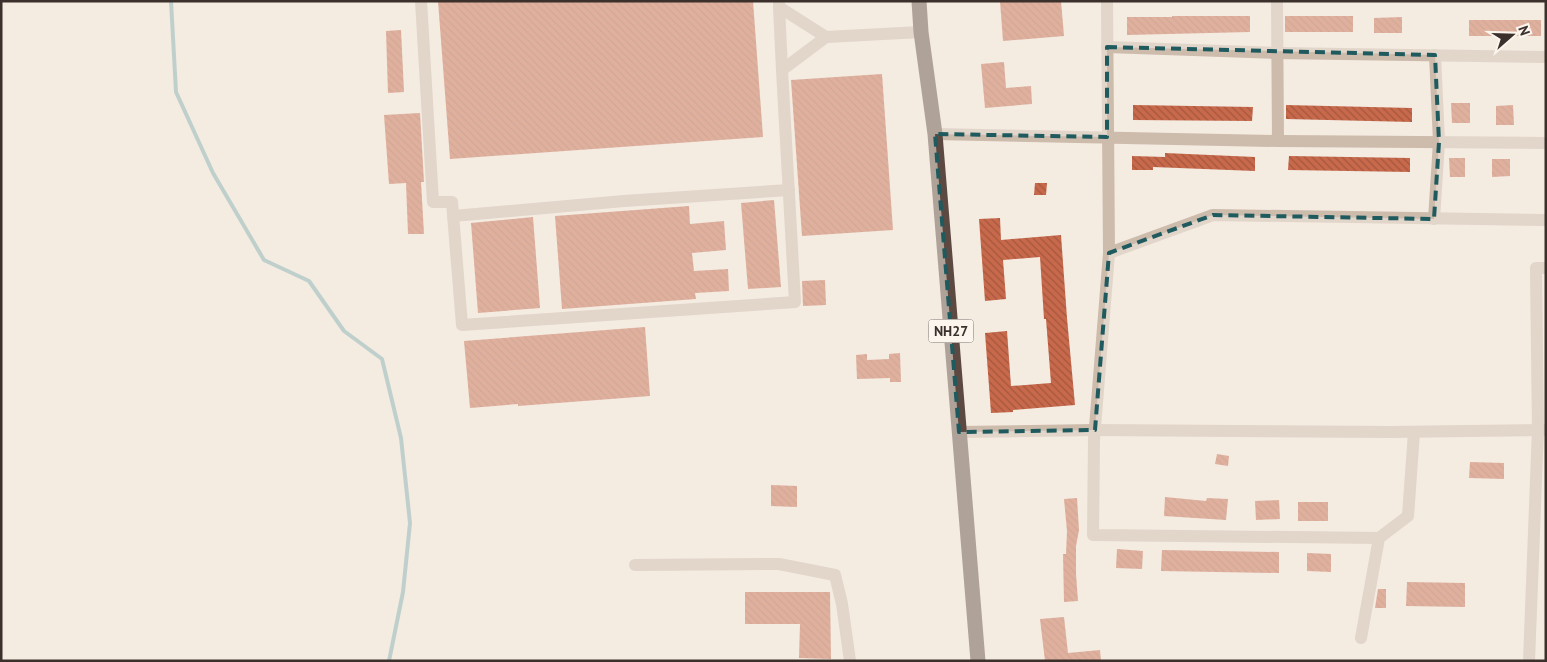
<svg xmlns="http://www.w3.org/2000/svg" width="1547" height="662" font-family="'PT Sans',sans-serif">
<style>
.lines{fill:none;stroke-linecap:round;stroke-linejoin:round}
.stream{stroke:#7fb0b2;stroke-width:4}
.building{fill:url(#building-back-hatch)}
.street{stroke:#cdbbac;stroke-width:12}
.highway{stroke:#5c4a42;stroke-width:15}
.marked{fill:none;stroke:#1f5a5e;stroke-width:4;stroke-dasharray:10 6;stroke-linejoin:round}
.labels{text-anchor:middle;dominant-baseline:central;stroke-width:5;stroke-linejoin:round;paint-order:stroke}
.shield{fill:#fbf5ee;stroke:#756b66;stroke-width:1}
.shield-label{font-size:14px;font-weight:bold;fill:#3b302b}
</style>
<defs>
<pattern id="building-back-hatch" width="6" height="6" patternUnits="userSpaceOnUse" patternTransform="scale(1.25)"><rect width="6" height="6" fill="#c8694b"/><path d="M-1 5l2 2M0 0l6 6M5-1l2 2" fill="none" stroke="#a4573f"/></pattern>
</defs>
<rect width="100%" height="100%" fill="#f4ebe1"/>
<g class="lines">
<path class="stream" d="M 171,1 L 176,92 L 213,173 L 264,260 L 309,281 L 344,331 L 382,359 L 401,438 L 410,523 L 403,592 L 389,661"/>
</g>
<g class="building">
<path d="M 438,1 L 753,1 L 763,137 L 450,159 Z"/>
<path d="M 1000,1 L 1061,1 L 1064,36 L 1003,41 Z"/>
<path d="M 1172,16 L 1250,16 L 1250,32 L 1127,35 L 1127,17 L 1172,17 Z"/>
<rect x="1285" y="16" width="68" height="16"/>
<path d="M 1402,17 L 1402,33 L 1374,33 L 1374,18 Z"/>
<rect x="1469" y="20" width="72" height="16"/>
<path d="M 401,30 L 404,92 L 388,93 L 386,31 Z"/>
<path d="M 1004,62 L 1006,88 L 1031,86 L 1032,104 L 985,108 L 981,64 Z"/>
<path d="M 882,74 L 893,230 L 802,236 L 791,80 Z"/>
<path d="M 1451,103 L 1470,103 L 1470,123 L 1452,123 Z"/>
<path d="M 1133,105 L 1253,107 L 1252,121 L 1133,120 Z"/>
<path d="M 1286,105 L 1412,108 L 1412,122 L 1286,119 Z"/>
<path d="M 1513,105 L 1514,125 L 1496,125 L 1496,106 Z"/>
<path d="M 420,113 L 424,182 L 421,182 L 424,234 L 408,234 L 406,183 L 389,184 L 384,115 Z"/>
<path d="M 1165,153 L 1255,157 L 1255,171 L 1153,167 L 1153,170 L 1132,170 L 1132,156 L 1165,157 Z"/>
<path d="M 1289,156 L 1410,158 L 1410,172 L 1288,170 Z"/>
<path d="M 1449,158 L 1465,158 L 1465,177 L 1450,177 Z"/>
<path d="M 1492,159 L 1510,159 L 1510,176 L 1492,177 Z"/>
<path d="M 1035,183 L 1047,183 L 1046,195 L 1034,195 Z"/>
<path d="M 774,200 L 781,287 L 748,289 L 741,203 Z"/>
<path d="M 689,206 L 690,224 L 724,221 L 726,250 L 692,253 L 694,271 L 728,269 L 729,291 L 695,293 L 696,299 L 562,309 L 555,216 Z"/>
<path d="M 533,217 L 540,308 L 478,313 L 471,223 Z"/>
<path d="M 1000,218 L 1001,240 L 1061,235 L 1067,318 L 1075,405 L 1013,410 L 1013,412 L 991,413 L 985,333 L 1007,331 L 1011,386 L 1051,383 L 1046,319 L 1044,319 L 1040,257 L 1003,260 L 1006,299 L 985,301 L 979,219 Z"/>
<path d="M 825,280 L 826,305 L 803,306 L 802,281 Z"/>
<path d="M 645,327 L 650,396 L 518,406 L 518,404 L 470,408 L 464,341 Z"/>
<path d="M 900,353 L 901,382 L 890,382 L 890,378 L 857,379 L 856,355 L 867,354 L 867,360 L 889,359 L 889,354 Z"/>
<path d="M 1217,454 L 1229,456 L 1228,466 L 1215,464 Z"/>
<path d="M 1470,462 L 1504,463 L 1504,479 L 1469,478 Z"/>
<path d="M 771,485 L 797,486 L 797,507 L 771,506 Z"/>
<path d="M 1165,497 L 1206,501 L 1207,498 L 1228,499 L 1226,520 L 1164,516 Z"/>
<path d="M 1077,498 L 1079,530 L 1076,546 L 1076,574 L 1078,601 L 1064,602 L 1063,554 L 1066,554 L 1067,531 L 1064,499 Z"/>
<path d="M 1279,500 L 1280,519 L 1256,520 L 1255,501 Z"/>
<rect x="1298" y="502" width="30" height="19"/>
<path d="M 1117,549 L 1143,551 L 1142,569 L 1116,568 Z"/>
<path d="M 1162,550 L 1279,552 L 1279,573 L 1161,571 Z"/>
<path d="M 1307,553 L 1331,554 L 1331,572 L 1307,571 Z"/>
<path d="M 1407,582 L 1465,583 L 1465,607 L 1406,606 Z"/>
<path d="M 1378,589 L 1386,589 L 1386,608 L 1375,608 Z"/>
<path d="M 745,592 L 830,592 L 831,659 L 799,658 L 800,624 L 745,624 Z"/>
<path d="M 1064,617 L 1068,653 L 1100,650 L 1101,661 L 1045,661 L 1040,619 Z"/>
</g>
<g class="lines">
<g class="street">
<path d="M 421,1 L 433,202 L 452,202 L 462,325 L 795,302 L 782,70 L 826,37 L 921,32"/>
<path d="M 1107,1 L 1109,253 L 1094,440 L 1093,535 L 1379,538"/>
<path d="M 1277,1 L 1278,141"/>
<path d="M 779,3 L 779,7 L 826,37"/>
<path d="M 779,7 L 782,70"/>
<path d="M 1107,47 L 1277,53 L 1546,57"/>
<path d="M 935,134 L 1278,141 L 1546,143"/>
<path d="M 453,216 L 624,201 L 789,190"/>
<path d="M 1434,219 L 1439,142 L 1435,55"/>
<path d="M 1109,253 L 1213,215 L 1546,220"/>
<path d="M 959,432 L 1095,430 L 1391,432 L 1546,430"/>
<path d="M 635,565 L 779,564 L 835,575 L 842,604 L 850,661"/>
<path d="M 1361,638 L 1379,538 L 1408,516 L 1414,432"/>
<path d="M 1529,661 L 1538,429 L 1536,268 L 1546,268"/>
</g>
<path class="highway" d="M 919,1 L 921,32 L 935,134 L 978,661"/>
</g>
<path d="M0 0H1547V662H0ZM 1107,47 L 1435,55 L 1439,142 L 1434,219 L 1213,215 L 1109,253 L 1095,430 L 959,432 L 935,134 L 1107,137 Z" fill="#f4ebe1" fill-opacity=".55" fill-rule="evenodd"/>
<path class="marked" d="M 1107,47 L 1435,55 L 1439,142 L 1434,219 L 1213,215 L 1109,253 L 1095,430 L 959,432 L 935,134 L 1107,137 Z"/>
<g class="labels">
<rect class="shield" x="928.5" y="319.5" width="45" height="23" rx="4"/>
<g class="shield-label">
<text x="951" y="331">NH27</text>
</g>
</g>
<rect width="1547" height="662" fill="none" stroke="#3b302b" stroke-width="5"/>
<g transform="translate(1512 35) rotate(70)" stroke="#fbf5ee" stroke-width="4" paint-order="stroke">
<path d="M0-4L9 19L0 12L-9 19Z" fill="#3b302b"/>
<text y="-8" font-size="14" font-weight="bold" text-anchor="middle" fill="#3b302b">N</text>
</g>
</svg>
